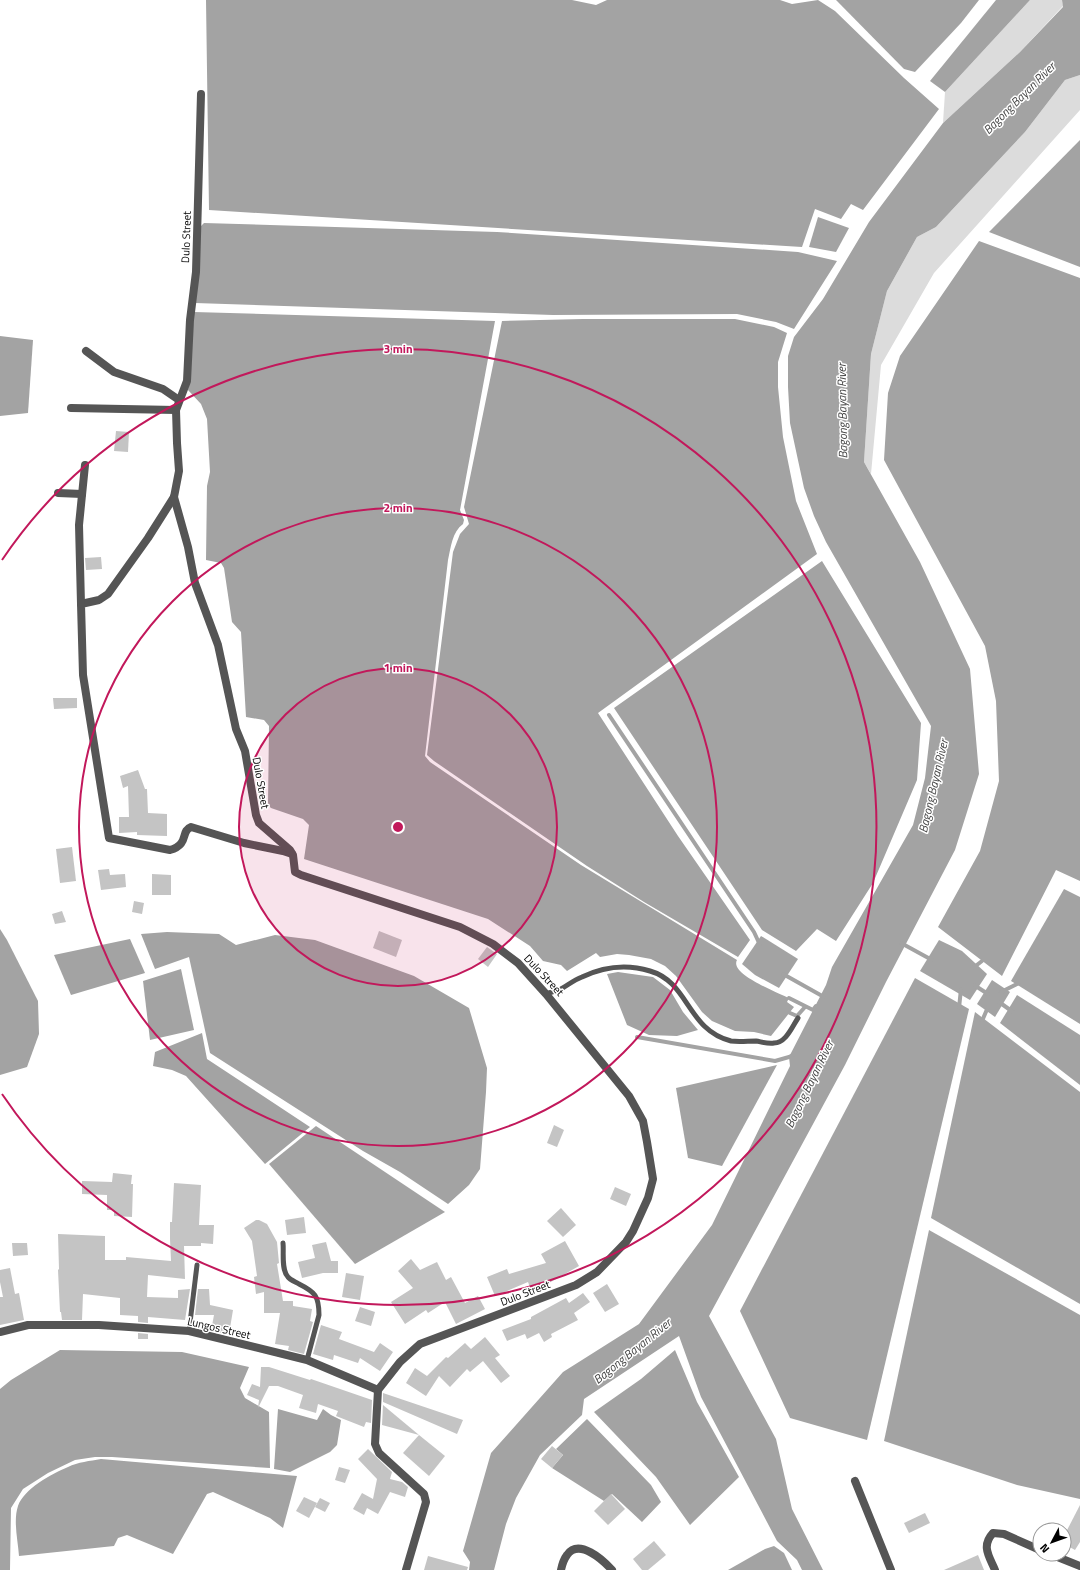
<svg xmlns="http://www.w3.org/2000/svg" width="1080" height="1570" font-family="'Titillium Web',sans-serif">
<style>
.green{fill:#dcdcdc}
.water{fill:#a3a3a3}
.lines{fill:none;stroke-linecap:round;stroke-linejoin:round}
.stream{stroke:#a3a3a3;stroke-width:4}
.building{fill:#c4c4c4}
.lane{stroke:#555;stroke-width:5}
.street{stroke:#555;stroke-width:8}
.ring{fill:none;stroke:#c2185b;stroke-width:2}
.labels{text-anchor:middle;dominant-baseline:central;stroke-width:3;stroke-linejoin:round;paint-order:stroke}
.street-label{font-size:11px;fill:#000;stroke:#fff}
.water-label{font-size:12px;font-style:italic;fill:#444;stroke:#fff}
.centre{fill:#c2185b;stroke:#fff;stroke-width:2}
.ring-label{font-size:12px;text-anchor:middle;font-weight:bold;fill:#c2185b;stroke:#fff;stroke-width:3;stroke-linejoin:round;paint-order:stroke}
</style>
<rect width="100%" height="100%" fill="#fff"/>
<g class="green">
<path d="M 1030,0 L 1062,0 L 1063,6 L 1020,52 L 943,123 L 945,92 Z"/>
<path d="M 1080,75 L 1080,110 L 934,273 L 881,365 L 871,474 L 864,462 L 871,354 L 887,291 L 917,237 L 936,227 L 1025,132 L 1065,80 Z"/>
</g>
<g class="water">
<path d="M 206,0 L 572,0 L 596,5 L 607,0 L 780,0 L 792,4 L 818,0 L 835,11 L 904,78 L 939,109 L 863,210 L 851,204 L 841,219 L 815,209 L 802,247 L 209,210 Z"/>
<path d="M 836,0 L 979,0 L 961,23 L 915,72 L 904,69 Z"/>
<path d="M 996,0 L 1030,0 L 945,92 L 930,81 Z"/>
<path d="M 1062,0 L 1080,0 L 1080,75 L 1065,80 L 1025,132 L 936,227 L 917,237 L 887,291 L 871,354 L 864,462 L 920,562 L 970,669 L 979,774 L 955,850 L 886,982 L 845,1065 L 709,1316 L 776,1439 L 792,1509 L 823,1570 L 802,1570 L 797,1560 L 777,1541 L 701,1397 L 679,1336 L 584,1399 L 582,1415 L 540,1455 L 516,1498 L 506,1524 L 494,1570 L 469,1570 L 470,1562 L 463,1551 L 491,1453 L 563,1372 L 639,1324 L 712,1225 L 790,1066 L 789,1057 L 826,985 L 832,967 L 913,825 L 925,778 L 931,726 L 826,542 L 814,516 L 804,488 L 790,423 L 788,387 L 788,356 L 794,337 L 823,299 L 869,222 L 943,123 L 1020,52 L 1063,7 Z"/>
<path d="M 1080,140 L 1080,267 L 989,232 Z"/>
<path d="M 818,217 L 849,228 L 836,252 L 809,247 Z"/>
<path d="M 204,223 L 497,232 L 798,252 L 837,261 L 794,329 L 776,322 L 737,314 L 553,315 L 195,303 L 201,226 Z"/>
<path d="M 979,241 L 1080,278 L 1080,881 L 1056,870 L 1002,976 L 938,927 L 980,851 L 999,781 L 996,701 L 985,646 L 884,460 L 888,393 L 900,356 Z"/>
<path d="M 194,312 L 495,321 L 460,510 L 464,520 L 463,524 C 452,532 451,547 448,560 L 425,756 L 430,762 L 581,865 L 737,960 C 729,974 779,993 789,998 L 787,1002 L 794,1007 L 771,1036 L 754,1032 L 735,1031 L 712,1021 L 702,1012 L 676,976 L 665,966 L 651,959 L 629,955 L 617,954 L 600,957 L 596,953 L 567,971 L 561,965 L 543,961 L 530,946 L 488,919 L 304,859 L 309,825 L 303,819 L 271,808 L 268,805 L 269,726 L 264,720 L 246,717 L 241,632 L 232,622 L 224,568 L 221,563 L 206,560 L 207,486 L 210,472 L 207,419 L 201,404 L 188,390 Z"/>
<path d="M 583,319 L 735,319 L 774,327 L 787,333 L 778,362 L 778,387 L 783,437 L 796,501 L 817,554 L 598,713 L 678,836 L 750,940 L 738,957 L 644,902 L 587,866 L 434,761 L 427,755 L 453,552 L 460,534 L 469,524 L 464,507 L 502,321 Z"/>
<path d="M 0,336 L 33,340 L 28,413 L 0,416 Z"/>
<path d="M 822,561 L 921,723 L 917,780 L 873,883 L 836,941 L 817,929 L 796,951 L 762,930 L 614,708 Z"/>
<path d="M 1064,889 L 1080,897 L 1080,1024 L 1011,981 Z"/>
<path d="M 0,929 L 7,940 L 38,1001 L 39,1034 L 27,1067 L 0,1075 Z"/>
<path d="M 167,932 L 219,934 L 236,945 L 275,935 L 315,940 L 414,976 L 469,1008 L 487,1068 L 486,1092 L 480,1169 L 469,1185 L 448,1204 L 400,1172 L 363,1151 L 210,1053 L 189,957 L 155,969 L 141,934 Z"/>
<path d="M 761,936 L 798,959 L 779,988 L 755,975 L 742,964 Z"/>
<path d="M 130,939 L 145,973 L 71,995 L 54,955 Z"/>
<path d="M 939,940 L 962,951 L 987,974 L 970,1000 L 920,971 Z"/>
<path d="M 181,969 L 194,1030 L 150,1040 L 143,981 Z"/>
<path d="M 618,972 L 653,977 L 670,990 L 683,1012 L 698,1030 L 677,1036 L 649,1035 L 627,1025 L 607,974 Z"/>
<path d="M 915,978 L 969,1009 L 867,1440 L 790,1418 L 740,1311 Z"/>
<path d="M 992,980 L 1010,992 L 995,1017 L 977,1004 Z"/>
<path d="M 1017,995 L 1080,1035 L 1080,1085 L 1000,1023 Z"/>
<path d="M 975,1012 L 1080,1092 L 1080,1304 L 931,1218 Z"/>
<path d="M 202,1033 L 207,1059 L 310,1127 L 265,1164 L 186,1076 L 172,1070 L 153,1066 L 155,1052 Z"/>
<path d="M 777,1065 L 722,1166 L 688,1158 L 676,1088 Z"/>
<path d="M 316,1126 L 445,1212 L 355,1264 L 269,1164 Z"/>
<path d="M 929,1230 L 1080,1315 L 1080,1499 L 1017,1485 L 884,1441 Z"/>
<path d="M 60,1350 L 182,1352 L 249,1367 L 240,1388 L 245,1398 L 269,1412 L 270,1468 L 112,1457 L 95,1457 L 75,1460 L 48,1473 L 23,1489 L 11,1508 L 10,1570 L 0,1570 L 0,1389 L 11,1380 Z"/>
<path d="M 675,1350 L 697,1402 L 739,1477 L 690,1525 L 656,1477 L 594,1412 L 641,1379 Z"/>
<path d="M 278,1409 L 317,1420 L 323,1409 L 331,1415 L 341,1420 L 337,1445 L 330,1452 L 290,1472 L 274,1469 Z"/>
<path d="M 587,1419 L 651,1485 L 661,1502 L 642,1522 L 612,1494 L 604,1501 L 552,1468 L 563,1455 L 556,1449 Z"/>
<path d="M 101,1459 L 297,1476 L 283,1528 L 270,1518 L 213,1492 L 207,1494 L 173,1554 L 127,1535 L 118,1538 L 114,1546 L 19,1556 C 18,1541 13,1521 18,1506 C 24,1489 51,1474 68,1467 C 78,1462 90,1461 101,1459 Z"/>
<path d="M 774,1546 L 784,1553 L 792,1570 L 728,1570 L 765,1549 Z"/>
</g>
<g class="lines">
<g class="stream">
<path d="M 609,715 L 754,932 L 760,945"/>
<path d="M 901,943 L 932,960"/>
<path d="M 973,968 L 982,961"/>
<path d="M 783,974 L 824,997"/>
<path d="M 974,985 L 988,994"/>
<path d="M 1001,992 L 1019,983"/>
<path d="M 789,998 L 813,1010 L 816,1006"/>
<path d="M 999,1002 L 1013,1012"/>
<path d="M 959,1008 L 961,989"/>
<path d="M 790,1013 L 797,1016 L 805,1007"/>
<path d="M 982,1021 L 988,1007"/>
<path d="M 637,1037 L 775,1061 L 789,1057 L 793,1055"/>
</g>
</g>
<g class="building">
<path d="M 116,431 L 129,432 L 128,452 L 114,451 Z"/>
<path d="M 101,557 L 102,569 L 86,570 L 85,558 Z"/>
<path d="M 53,698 L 77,698 L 77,708 L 54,709 Z"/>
<path d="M 138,770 L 145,789 L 147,789 L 148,813 L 167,814 L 167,836 L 137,835 L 137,832 L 119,833 L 119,817 L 129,817 L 128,786 L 123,788 L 120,776 Z"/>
<path d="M 72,847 L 76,881 L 60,883 L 56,849 Z"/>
<path d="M 109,869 L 110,875 L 125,874 L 126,887 L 101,890 L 98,870 Z"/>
<path d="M 152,874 L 171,875 L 171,895 L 152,895 Z"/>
<path d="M 134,901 L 144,903 L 142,914 L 132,912 Z"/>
<path d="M 62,911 L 66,922 L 55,924 L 52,914 Z"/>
<path d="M 379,931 L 402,940 L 396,957 L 373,948 Z"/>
<path d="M 487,947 L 497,954 L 488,967 L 478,959 Z"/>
<path d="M 554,1125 L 564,1130 L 557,1147 L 547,1143 Z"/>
<path d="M 113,1173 L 132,1175 L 131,1184 L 133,1184 L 132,1217 L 114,1216 L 114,1210 L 107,1210 L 107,1195 L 82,1194 L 82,1181 L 112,1182 Z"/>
<path d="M 174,1183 L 201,1185 L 199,1225 L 214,1225 L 213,1244 L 201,1243 L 201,1246 L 184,1246 L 185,1279 L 148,1275 L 147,1297 L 178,1298 L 178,1290 L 190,1289 L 185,1320 L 148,1317 L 148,1323 L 138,1322 L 138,1316 L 120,1315 L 120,1298 L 83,1294 L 82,1320 L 62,1320 L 61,1312 L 60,1312 L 58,1270 L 59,1269 L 58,1234 L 105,1236 L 105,1260 L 126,1260 L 126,1257 L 171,1261 L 170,1239 L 170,1222 L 172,1222 Z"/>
<path d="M 615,1187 L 631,1194 L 626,1206 L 610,1199 Z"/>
<path d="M 561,1208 L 576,1225 L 563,1237 L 547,1221 Z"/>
<path d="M 304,1217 L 306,1233 L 287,1235 L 285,1220 Z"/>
<path d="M 256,1220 L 259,1220 L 267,1224 L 277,1242 L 279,1263 L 277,1264 L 283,1301 L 293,1301 L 293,1306 L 312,1309 L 310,1321 L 313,1322 L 304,1354 L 288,1350 L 289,1346 L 275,1344 L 280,1313 L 264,1313 L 264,1292 L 256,1294 L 254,1277 L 257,1276 L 252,1241 L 244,1228 Z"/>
<path d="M 565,1241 L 579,1266 L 549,1283 L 549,1285 L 531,1290 L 528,1282 L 495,1296 L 487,1277 L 507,1269 L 509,1274 L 546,1263 L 541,1254 Z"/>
<path d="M 326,1242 L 331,1261 L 338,1261 L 338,1273 L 323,1273 L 302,1278 L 298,1262 L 315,1258 L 312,1245 Z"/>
<path d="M 12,1243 L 27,1243 L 28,1255 L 13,1256 Z"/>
<path d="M 411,1259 L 420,1270 L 437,1262 L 446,1280 L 451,1277 L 465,1303 L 478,1296 L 485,1309 L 456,1324 L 445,1302 L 428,1313 L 426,1310 L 405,1324 L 391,1302 L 413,1288 L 398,1271 Z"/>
<path d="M 10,1268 L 15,1294 L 19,1293 L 24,1320 L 0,1325 L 0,1297 L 3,1297 L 0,1282 L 0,1270 Z"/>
<path d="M 346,1273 L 364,1276 L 360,1300 L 342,1297 Z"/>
<path d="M 607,1284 L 619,1304 L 605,1312 L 593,1293 Z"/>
<path d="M 198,1289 L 209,1289 L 210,1305 L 233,1310 L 229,1334 L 211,1331 L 214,1315 L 195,1315 Z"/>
<path d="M 583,1293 L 590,1302 L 574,1313 L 578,1320 L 551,1334 L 552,1337 L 544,1342 L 539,1333 L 527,1339 L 525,1334 L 507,1341 L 502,1330 L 531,1319 L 531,1317 L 566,1298 L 569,1303 Z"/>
<path d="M 360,1307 L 375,1312 L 371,1326 L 355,1321 Z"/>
<path d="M 321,1325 L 342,1332 L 339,1339 L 374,1352 L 380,1343 L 393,1352 L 380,1371 L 360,1358 L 358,1363 L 334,1355 L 333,1360 L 313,1354 Z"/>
<path d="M 138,1333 L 148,1334 L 148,1339 L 138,1339 Z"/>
<path d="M 485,1337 L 500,1355 L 495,1358 L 510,1376 L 501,1383 L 483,1361 L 470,1372 L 467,1369 L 450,1387 L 439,1376 L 426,1396 L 406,1383 L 415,1368 L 427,1376 L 446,1357 L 448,1358 L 465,1343 L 471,1349 Z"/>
<path d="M 261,1367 L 269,1367 L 310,1380 L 311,1379 L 372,1400 L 371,1423 L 366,1422 L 364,1427 L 336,1416 L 338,1411 L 318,1404 L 316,1413 L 299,1408 L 303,1395 L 278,1386 L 269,1386 L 258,1408 L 259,1400 L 247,1395 L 252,1384 L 260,1387 Z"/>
<path d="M 383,1393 L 463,1420 L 457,1434 L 383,1402 Z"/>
<path d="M 383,1405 L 419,1435 L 382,1425 Z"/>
<path d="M 419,1435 L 445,1456 L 429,1476 L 403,1453 Z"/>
<path d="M 552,1446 L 563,1455 L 552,1468 L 541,1459 Z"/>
<path d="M 368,1449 L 392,1472 L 390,1479 L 402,1482 L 408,1487 L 405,1497 L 390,1492 L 378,1514 L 367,1508 L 364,1515 L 353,1509 L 362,1493 L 373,1499 L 377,1479 L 358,1459 Z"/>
<path d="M 339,1467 L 350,1470 L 345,1483 L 335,1480 Z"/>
<path d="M 611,1494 L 625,1509 L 608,1525 L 594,1511 Z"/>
<path d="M 304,1497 L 317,1503 L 309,1518 L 296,1511 Z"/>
<path d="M 320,1498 L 330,1503 L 325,1512 L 315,1507 Z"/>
<path d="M 1080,1505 L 1080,1542 L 1075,1550 L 1064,1544 L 1064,1536 Z"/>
<path d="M 925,1513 L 930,1523 L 909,1533 L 904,1523 Z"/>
<path d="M 654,1541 L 666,1555 L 648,1570 L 642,1570 L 633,1559 Z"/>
<path d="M 978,1555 L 984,1570 L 944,1570 Z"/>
<path d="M 428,1556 L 468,1567 L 467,1570 L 424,1570 Z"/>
</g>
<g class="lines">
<g class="lane">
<path d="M 546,994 C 551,992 556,991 561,989 C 568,985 574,980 582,977 C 603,967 627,964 650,971 C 689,982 687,1030 731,1041 C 739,1042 748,1041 756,1041 C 762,1042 768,1044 774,1043 C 786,1043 792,1027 798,1018"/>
<path d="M 283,1243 C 284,1252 281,1270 288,1277 C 290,1280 296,1282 299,1284 C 315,1292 319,1296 319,1315 L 307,1360"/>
<path d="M 189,1331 L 197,1265"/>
</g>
<g class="street">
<path d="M 201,94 L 196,272 L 190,320 L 187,381 L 176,410 L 177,443 L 179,471 L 174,497 L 148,538 L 108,594 L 99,600 L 81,604 L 83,675 L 109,838 L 170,850 C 190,844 180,831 191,827 L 244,843 L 283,851 L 292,854"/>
<path d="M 86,351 L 114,372 L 163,389 L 179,400"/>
<path d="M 71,408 L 176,410"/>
<path d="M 58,493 L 82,494"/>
<path d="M 174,497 L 188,547 L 195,583 L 218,645 L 236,729 L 245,751 L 256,815 L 259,823 L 290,850 L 293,855 L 295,872 L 301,875 L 460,927 L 493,944 L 518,963 L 546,994 L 629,1096 L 643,1121 L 647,1142 L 653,1179 L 648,1198 L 633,1231 L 626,1242 L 597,1272 L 576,1285 L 420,1344 L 400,1362 L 378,1390 L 375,1444 L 379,1453 L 424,1494 L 426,1502 L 406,1570"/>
<path d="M 81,604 L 79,525 L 85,465"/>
<path d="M 0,1332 L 28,1325 L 99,1325 L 189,1331 L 307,1360 L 378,1390"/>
<path d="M 855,1481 L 891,1570"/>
<path d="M 1050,1554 L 1080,1566"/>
<path d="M 561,1570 C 562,1565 564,1559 567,1555 C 579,1538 603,1560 612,1570"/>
<path d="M 995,1570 C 989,1556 981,1546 993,1533 L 1004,1534 L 1040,1550"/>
</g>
</g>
<circle cx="398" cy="827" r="159" fill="#c2185b" fill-opacity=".12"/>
<g class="ring">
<circle cx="398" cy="827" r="159"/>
<circle cx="398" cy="827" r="319"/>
<path d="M2 560A478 478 0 1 1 2 1094"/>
</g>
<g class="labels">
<g class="street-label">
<text transform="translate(186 237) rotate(-88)">Dulo Street</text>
<text transform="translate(261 783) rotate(80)">Dulo Street</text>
<text transform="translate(544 975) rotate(47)">Dulo Street</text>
<text transform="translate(525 1293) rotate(-21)">Dulo Street</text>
<text transform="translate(219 1328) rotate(13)">Lungos Street</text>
</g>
<g class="water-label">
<text transform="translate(1019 98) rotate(-45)">Bagong Bayan River</text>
<text transform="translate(842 411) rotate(-91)">Bagong Bayan River</text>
<text transform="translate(933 786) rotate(-77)">Bagong Bayan River</text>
<text transform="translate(809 1084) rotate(-64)">Bagong Bayan River</text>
<text transform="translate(632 1351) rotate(-39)">Bagong Bayan River</text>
</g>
</g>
<circle cx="398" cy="827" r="6" class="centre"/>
<g class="ring-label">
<text x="398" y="353">3 min</text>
<text x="398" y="512">2 min</text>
<text x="398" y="672">1 min</text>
</g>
<g transform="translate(1052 1542) rotate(229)"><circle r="19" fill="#ffffff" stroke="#999999"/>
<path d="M0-3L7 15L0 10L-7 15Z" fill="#000000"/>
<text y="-6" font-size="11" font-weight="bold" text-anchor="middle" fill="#000000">N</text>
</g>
</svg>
